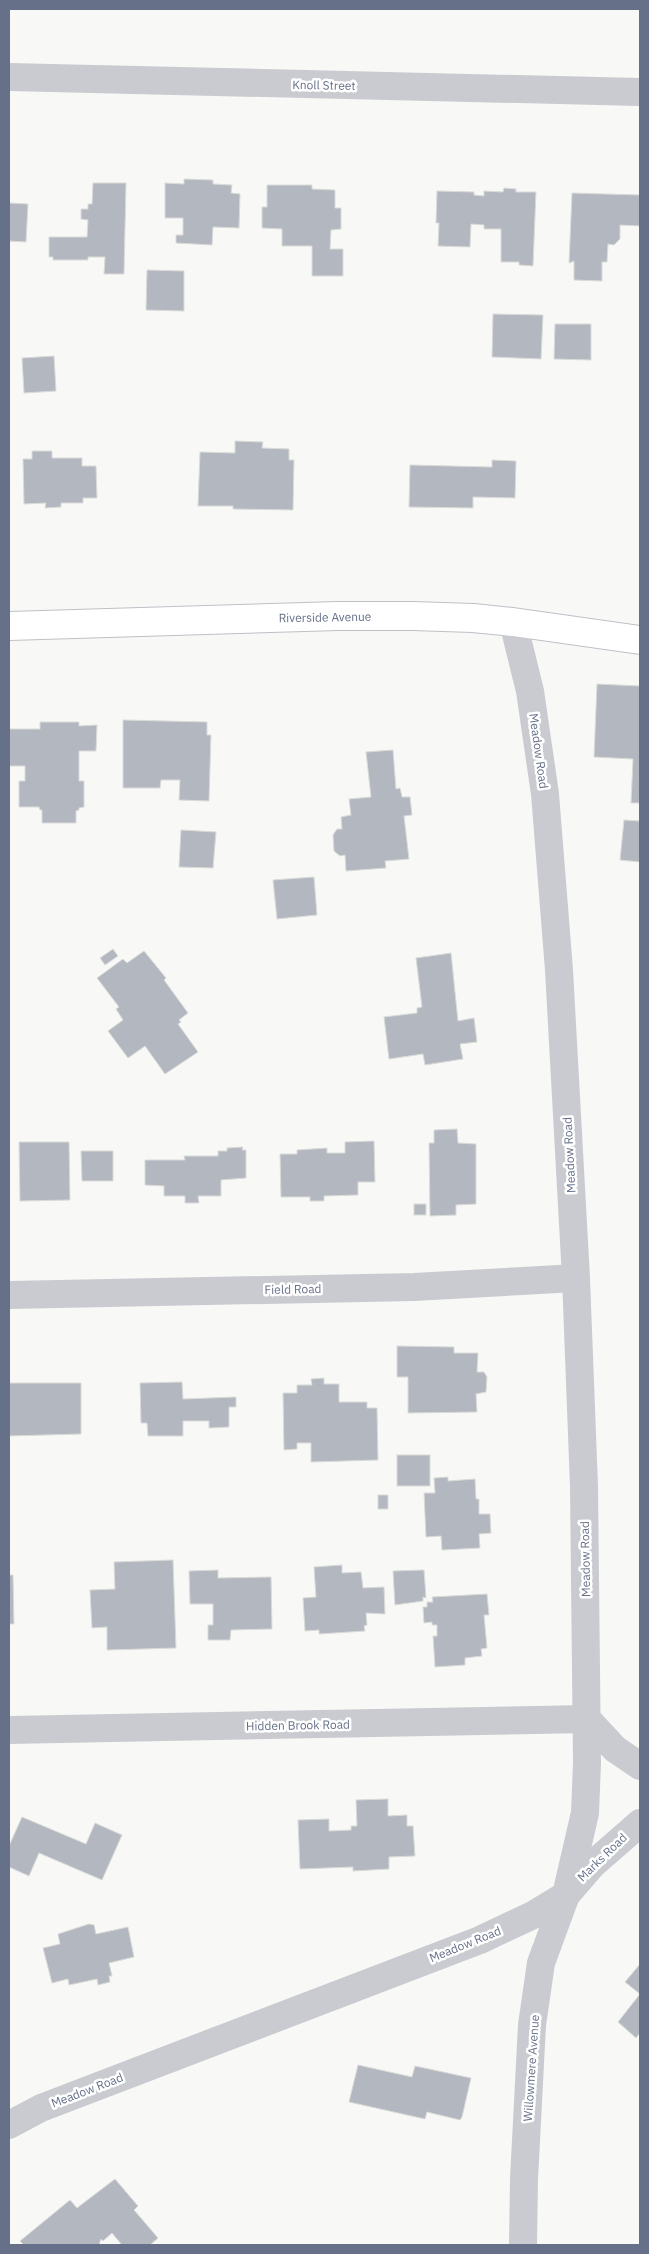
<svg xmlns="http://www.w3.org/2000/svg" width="649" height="2254" font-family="'IBM Plex Sans',sans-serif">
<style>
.building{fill:#b3b8c0;stroke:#dadbd8}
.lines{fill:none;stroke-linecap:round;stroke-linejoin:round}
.secondary-casing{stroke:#bdc0c6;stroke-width:30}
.street{stroke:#c9cbd0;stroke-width:28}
.secondary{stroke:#fff;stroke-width:28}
.labels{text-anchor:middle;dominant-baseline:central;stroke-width:5;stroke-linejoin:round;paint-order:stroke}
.street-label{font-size:12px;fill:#667189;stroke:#fff}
</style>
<rect width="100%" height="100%" fill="#f8f9f6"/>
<g class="building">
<path d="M 184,179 L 213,180 L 213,184 L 232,185 L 231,193 L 240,194 L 239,228 L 213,227 L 212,245 L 176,243 L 176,235 L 183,235 L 183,218 L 165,218 L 165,183 L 184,184 Z"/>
<path d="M 93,183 L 126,183 L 124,274 L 104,274 L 105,257 L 88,257 L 88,260 L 53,260 L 53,257 L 49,257 L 49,237 L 87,237 L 88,220 L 81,219 L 81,209 L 88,209 L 88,204 L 92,204 Z"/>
<path d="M 267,185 L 312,185 L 312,189 L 335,190 L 335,208 L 341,208 L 341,229 L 331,230 L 330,249 L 343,249 L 343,276 L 312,276 L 312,246 L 282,246 L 282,229 L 262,228 L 262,207 L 267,207 Z"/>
<path d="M 504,188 L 516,189 L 516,192 L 536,192 L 533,266 L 519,265 L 519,262 L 501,262 L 501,229 L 484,229 L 484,225 L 471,224 L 470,247 L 438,246 L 439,223 L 436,223 L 437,191 L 474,192 L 474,195 L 484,196 L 484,191 L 503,192 Z"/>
<path d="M 9,193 L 9,203 L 28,204 L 26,242 L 9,241 Z"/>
<path d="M 572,193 L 640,195 L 640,226 L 620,225 L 620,239 L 614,245 L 608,244 L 607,262 L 602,262 L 602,281 L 574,280 L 574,261 L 569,263 Z"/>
<path d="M 147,270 L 184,271 L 184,311 L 146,310 Z"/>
<path d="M 493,314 L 543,315 L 541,359 L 492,357 Z"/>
<path d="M 555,324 L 591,324 L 591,360 L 554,359 Z"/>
<path d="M 54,356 L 56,391 L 24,393 L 22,358 Z"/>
<path d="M 235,441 L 263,442 L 262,448 L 289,449 L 289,460 L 294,460 L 293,510 L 233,509 L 233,506 L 198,506 L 200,452 L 235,453 Z"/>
<path d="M 32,451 L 52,451 L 52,458 L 82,458 L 82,466 L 96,466 L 97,498 L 83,498 L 83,503 L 61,503 L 61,507 L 45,508 L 46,503 L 24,504 L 23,459 L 32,459 Z"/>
<path d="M 492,460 L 516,461 L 515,498 L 473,497 L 473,508 L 409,507 L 410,465 L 492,467 Z"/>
<path d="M 597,684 L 640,686 L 640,803 L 631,803 L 633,759 L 594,757 Z"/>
<path d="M 123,720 L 207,722 L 207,735 L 211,735 L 209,801 L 179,800 L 180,780 L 161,780 L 160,788 L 123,788 Z"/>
<path d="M 40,722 L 79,722 L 79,726 L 97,725 L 96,751 L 79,751 L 79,781 L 84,781 L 84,807 L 79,808 L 79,810 L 76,811 L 76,823 L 42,823 L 42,810 L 40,810 L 39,807 L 19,807 L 19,781 L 25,781 L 25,766 L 9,766 L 9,729 L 40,729 Z"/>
<path d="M 393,750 L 396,789 L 400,788 L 402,797 L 410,797 L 412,815 L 404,816 L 409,859 L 385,861 L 386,868 L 346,871 L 345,855 L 340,856 L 334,851 L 333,835 L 337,829 L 342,829 L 341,817 L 351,815 L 349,799 L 371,797 L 366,752 Z"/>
<path d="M 624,820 L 640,821 L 640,862 L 620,860 Z"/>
<path d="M 181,830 L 216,832 L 213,868 L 179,867 Z"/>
<path d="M 314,877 L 317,915 L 277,919 L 273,880 Z"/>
<path d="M 113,949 L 118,956 L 105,965 L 100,958 Z"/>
<path d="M 144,951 L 166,978 L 164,980 L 188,1013 L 179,1020 L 181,1022 L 178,1024 L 198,1052 L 165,1074 L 145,1046 L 128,1058 L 108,1031 L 123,1020 L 116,1009 L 119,1007 L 97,978 L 123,959 L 127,963 Z"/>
<path d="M 451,953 L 458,1021 L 474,1018 L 477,1042 L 460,1044 L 463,1059 L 425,1065 L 423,1054 L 389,1059 L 384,1017 L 417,1013 L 417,1008 L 422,1007 L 416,958 Z"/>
<path d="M 457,1129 L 458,1143 L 476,1144 L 476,1204 L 456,1205 L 456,1215 L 430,1216 L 429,1143 L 434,1143 L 434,1130 Z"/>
<path d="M 374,1141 L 375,1182 L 358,1182 L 358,1195 L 324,1196 L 324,1201 L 310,1201 L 310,1197 L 281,1197 L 280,1154 L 297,1154 L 297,1150 L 327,1148 L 327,1153 L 345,1153 L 345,1142 Z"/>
<path d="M 19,1142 L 69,1142 L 70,1200 L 20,1201 Z"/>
<path d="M 243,1147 L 242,1150 L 246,1150 L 246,1178 L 221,1180 L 221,1196 L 198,1196 L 199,1203 L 185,1203 L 185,1196 L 164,1196 L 164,1186 L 145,1185 L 145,1160 L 185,1160 L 184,1156 L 218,1156 L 218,1151 L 227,1151 L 227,1148 Z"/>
<path d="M 81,1151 L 113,1151 L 113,1181 L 82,1181 Z"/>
<rect x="414" y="1204" width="12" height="11"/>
<path d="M 397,1346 L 454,1347 L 454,1353 L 478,1353 L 477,1372 L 484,1372 L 487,1377 L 486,1392 L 476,1394 L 477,1412 L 408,1413 L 408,1377 L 397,1377 Z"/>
<path d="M 324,1378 L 324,1384 L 339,1384 L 339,1402 L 367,1402 L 367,1408 L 377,1408 L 378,1460 L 311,1462 L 311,1443 L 297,1443 L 297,1449 L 284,1450 L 283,1393 L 297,1393 L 297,1385 L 312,1385 L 311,1379 Z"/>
<path d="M 182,1382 L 183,1399 L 236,1397 L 236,1407 L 229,1407 L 229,1427 L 209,1428 L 209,1421 L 183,1421 L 183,1436 L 148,1436 L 147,1423 L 141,1423 L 140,1383 Z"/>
<path d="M 9,1383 L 81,1383 L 81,1434 L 9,1436 Z"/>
<rect x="397" y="1455" width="33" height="31"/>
<path d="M 448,1477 L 448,1481 L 475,1479 L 476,1499 L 479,1499 L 479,1514 L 490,1514 L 491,1533 L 479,1534 L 480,1548 L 442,1550 L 441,1536 L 426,1537 L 424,1493 L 435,1493 L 434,1478 Z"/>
<rect x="378" y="1495" width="10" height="14"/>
<path d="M 173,1560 L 176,1648 L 107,1650 L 107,1627 L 92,1628 L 90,1590 L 115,1589 L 114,1562 Z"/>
<path d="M 342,1565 L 342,1573 L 361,1572 L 363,1588 L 384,1587 L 385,1614 L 366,1613 L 367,1625 L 364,1626 L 365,1631 L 319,1634 L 319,1630 L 305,1631 L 303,1598 L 316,1597 L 314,1567 Z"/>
<path d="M 218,1570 L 218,1578 L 271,1577 L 272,1629 L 231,1630 L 230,1640 L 208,1640 L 208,1625 L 213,1625 L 213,1604 L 190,1604 L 189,1571 Z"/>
<path d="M 424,1570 L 426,1598 L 423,1597 L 423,1601 L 395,1605 L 393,1571 Z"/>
<path d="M 9,1575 L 13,1575 L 14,1624 L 9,1624 Z"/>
<path d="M 487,1594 L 489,1615 L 484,1615 L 487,1648 L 481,1649 L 482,1656 L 465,1658 L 465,1665 L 435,1667 L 433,1636 L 437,1636 L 437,1625 L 432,1625 L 432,1622 L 424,1623 L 423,1607 L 427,1607 L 427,1602 L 433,1602 L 432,1597 Z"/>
<path d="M 388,1799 L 388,1816 L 407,1815 L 407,1826 L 413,1826 L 415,1856 L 389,1857 L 389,1869 L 353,1871 L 353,1867 L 300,1869 L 298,1820 L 329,1819 L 329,1831 L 351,1830 L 351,1826 L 357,1826 L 356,1800 Z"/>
<path d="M 22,1817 L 86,1844 L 95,1823 L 122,1835 L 102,1880 L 39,1853 L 29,1876 L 9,1867 L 9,1846 Z"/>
<path d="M 89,1924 L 94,1925 L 96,1934 L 128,1927 L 134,1957 L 109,1963 L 112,1976 L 109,1976 L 110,1982 L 98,1985 L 97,1979 L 69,1985 L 68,1979 L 52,1983 L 43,1948 L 60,1944 L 58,1934 Z"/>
<path d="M 640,1964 L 640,1994 L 625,1982 Z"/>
<path d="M 640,1994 L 640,2033 L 636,2038 L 618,2022 Z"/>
<path d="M 358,2065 L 412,2077 L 415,2066 L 471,2078 L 462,2117 L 460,2120 L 427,2112 L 425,2119 L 349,2102 Z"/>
<path d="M 115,2179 L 138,2206 L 134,2210 L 158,2238 L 150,2245 L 122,2245 L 112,2233 L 103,2241 L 101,2239 L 99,2245 L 24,2245 L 20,2241 L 70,2200 L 77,2208 Z"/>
</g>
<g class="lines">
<g class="secondary-casing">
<path id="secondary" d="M 9,626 L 338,616 L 413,616 L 473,618 L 513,622 L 640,640"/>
</g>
<g class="street">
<path d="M 9,77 L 640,92"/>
<path d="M 513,622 L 530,691 L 545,794 L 559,970 L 576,1278 L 584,1486 L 587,1763 L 585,1813 L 566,1895 L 541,1963 L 532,2025 L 524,2179 L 523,2245"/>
<path d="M 9,1295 L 414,1287 L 576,1278"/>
<path d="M 9,1730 L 587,1719 L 615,1749 L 640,1766"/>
<path d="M 9,2125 L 41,2108 L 480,1940 L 533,1915 L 566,1895 L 592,1865 L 640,1823"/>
</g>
<use href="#secondary" class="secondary"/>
</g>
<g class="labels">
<g class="street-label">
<text transform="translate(324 85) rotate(1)">Knoll Street</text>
<text transform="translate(325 617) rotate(-1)">Riverside Avenue</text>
<text transform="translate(539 751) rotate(82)">Meadow Road</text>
<text transform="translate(569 1155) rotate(-93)">Meadow Road</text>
<text transform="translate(293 1289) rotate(-1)">Field Road</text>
<text transform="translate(585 1559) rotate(-91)">Meadow Road</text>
<text transform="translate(298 1725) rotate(-1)">Hidden Brook Road</text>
<text transform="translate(602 1857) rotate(-44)">Marks Road</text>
<text transform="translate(465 1944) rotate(-22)">Meadow Road</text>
<text transform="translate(531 2068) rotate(-86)">Willowmere Avenue</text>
<text transform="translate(87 2090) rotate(-21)">Meadow Road</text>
</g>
</g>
<rect width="649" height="2254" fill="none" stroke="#667189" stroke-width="20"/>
</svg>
